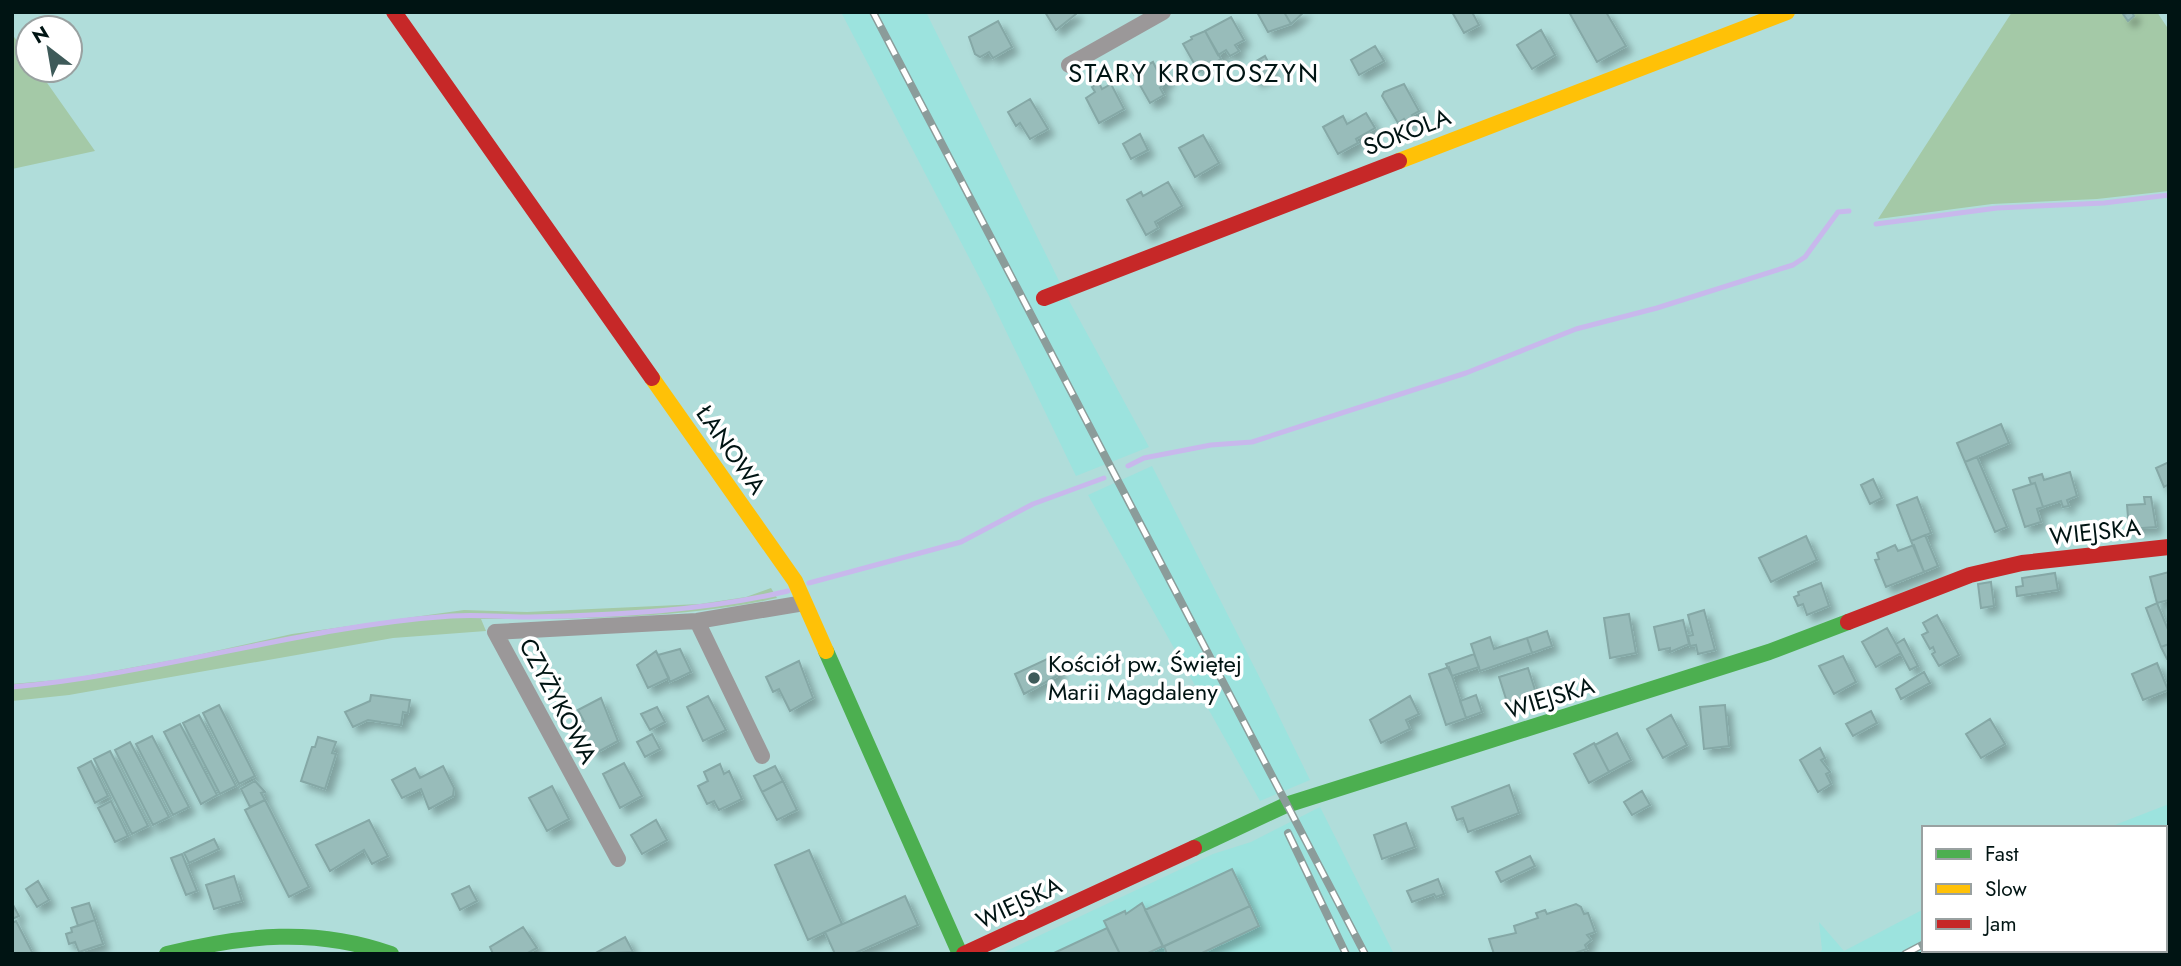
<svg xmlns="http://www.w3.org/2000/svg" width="2181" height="966" font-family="Jost,sans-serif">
<defs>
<filter id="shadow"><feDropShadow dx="6" dy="6" stdDeviation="3.5" flood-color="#0004"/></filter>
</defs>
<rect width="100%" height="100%" fill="#b0ddda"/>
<path fill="#9ce3de" d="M 841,12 L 926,12 L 1067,297 L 1149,447 L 1076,476 L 989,296 Z
M 1152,466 L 1268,694 L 1310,780 L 1260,801 L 1088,495 Z
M 2169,804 L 2169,954 L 1818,954 L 1822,950 L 1819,922 L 1844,951 L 1924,909 L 1924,950 L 2165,950 L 2165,828 L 2107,828 Z
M 1320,807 L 1394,954 L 1000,954 L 1213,854 L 1251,842 Z"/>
<path fill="#a4c9a7" d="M 2012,12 L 2157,12 L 2169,30 L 2169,191 L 2097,199 L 1992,204 L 1878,219 Z
M 12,34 L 28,56 L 28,70 L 38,70 L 95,151 L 12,169 Z
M 771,588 L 777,598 C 682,619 579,619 481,619 L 486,631 L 393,638 L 69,695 L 12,701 L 12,684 L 69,679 L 184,658 L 292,634 L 464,610 L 527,612 L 700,604 L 746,597 Z"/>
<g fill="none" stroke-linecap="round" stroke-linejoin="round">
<path stroke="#c8b8ec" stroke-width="5" d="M 1876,224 L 1997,208 L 2104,203 L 2169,195
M 1128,466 L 1144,458 L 1211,445 L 1252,442 L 1466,373 L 1576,329 L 1657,308 L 1793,265 L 1805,257 L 1838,212 L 1849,211
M 809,583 L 961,542 L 1033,504 L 1104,478
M 12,687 C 160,674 303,626 451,616 C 477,614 504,617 530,617 C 616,615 705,611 788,591"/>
</g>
<path fill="#98bcba" stroke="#85a8a6" stroke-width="2" filter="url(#shadow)" d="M 1045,12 L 1075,12 L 1076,14 L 1056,30 Z
M 1257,12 L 1284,12 L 1291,24 L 1268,32 Z
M 1284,12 L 1304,12 L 1291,24 Z
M 1452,12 L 1472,12 L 1479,25 L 1464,33 Z
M 1569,12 L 1606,12 L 1626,46 L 1597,62 Z
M 2132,12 L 2134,16 L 2128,21 L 2123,14 Z
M 1231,17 L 1244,40 L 1235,45 L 1239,51 L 1230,56 L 1226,50 L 1218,55 L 1205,31 Z
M 998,21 L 1012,47 L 993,58 L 989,52 L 980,57 L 975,54 L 969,37 Z
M 1541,30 L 1555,55 L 1532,69 L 1517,45 Z
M 1205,31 L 1221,59 L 1199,72 L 1183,44 L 1192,39 L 1191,37 Z
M 1375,46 L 1384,61 L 1359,75 L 1351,60 Z
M 1265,56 L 1273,71 L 1256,81 L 1248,66 Z
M 1153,62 L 1157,70 L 1162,67 L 1168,79 L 1160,88 L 1164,95 L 1150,103 L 1133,73 Z
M 1099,83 L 1102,89 L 1111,84 L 1124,109 L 1099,123 L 1086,98 L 1095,92 L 1092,87 Z
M 1404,84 L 1419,111 L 1412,115 L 1415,119 L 1407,124 L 1404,119 L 1398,123 L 1382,96 L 1384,92 Z
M 1030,99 L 1048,129 L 1030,139 L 1020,123 L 1016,126 L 1008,112 Z
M 1366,113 L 1375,128 L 1356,139 L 1358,143 L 1338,154 L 1323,127 L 1343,116 L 1347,124 Z
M 1140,134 L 1148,150 L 1131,159 L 1123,144 Z
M 1203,135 L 1219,163 L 1195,177 L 1179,148 Z
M 1168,182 L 1182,206 L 1155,222 L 1158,228 L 1146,235 L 1127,200 L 1141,192 L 1143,196 Z
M 2001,424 L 2009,443 L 1965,462 L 1957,443 Z
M 1977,457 L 2007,527 L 1995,532 L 1965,462 Z
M 2169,462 L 2169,484 L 2164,487 L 2156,468 Z
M 2070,472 L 2077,496 L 2067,500 L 2069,506 L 2063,507 L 2061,501 L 2043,507 L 2035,483 L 2031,484 L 2029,478 L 2042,474 L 2044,480 Z
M 1873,479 L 1882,498 L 1870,504 L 1861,485 Z
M 2035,483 L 2043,507 L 2037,509 L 2041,522 L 2025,527 L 2013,490 Z
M 1917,497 L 1931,533 L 1911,541 L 1897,505 Z
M 2144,497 L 2151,497 L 2156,527 L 2129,529 L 2127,505 L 2145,504 Z
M 1925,535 L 1938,566 L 1924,572 L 1911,541 Z
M 1806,536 L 1817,560 L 1771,582 L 1759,558 Z
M 1895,545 L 1898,551 L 1914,545 L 1924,572 L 1886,587 L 1875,560 L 1879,559 L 1877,553 Z
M 2169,572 L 2169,600 L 2157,603 L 2150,577 Z
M 2055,573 L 2058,590 L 2017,596 L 2016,587 L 2023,586 L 2022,578 Z
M 1991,582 L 1994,606 L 1981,608 L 1978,584 Z
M 1821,583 L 1829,606 L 1807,615 L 1803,604 L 1798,606 L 1794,597 L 1799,595 L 1798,592 Z
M 2157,603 L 2169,632 L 2169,644 L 2161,647 L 2146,608 Z
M 1704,610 L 1715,650 L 1698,654 L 1696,645 L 1690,646 L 1688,636 L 1693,635 L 1688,615 Z
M 1629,614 L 1636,653 L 1610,658 L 1604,618 Z
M 1937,615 L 1959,655 L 1939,666 L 1932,654 L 1935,652 L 1933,647 L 1930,649 L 1922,635 L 1928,632 L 1923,623 Z
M 1683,620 L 1689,644 L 1670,652 L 1670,648 L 1659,650 L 1654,627 Z
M 1887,628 L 1901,653 L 1876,667 L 1862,642 Z
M 1547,631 L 1552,646 L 1532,653 L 1527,638 Z
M 1490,637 L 1494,649 L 1527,638 L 1532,653 L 1480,671 L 1471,644 Z
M 1904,639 L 1918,666 L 1910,670 L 1896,644 Z
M 2169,644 L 2169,658 L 2167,659 L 2161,647 Z
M 680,649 L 691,672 L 670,682 L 658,655 Z
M 656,651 L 669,678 L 648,688 L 637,665 Z
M 1474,654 L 1479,667 L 1452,676 L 1446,664 Z
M 1843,656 L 1856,682 L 1834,694 L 1819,666 Z
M 1047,659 L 1056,664 L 1059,670 L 1057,676 L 1024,694 L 1015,674 Z
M 799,661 L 813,698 L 790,711 L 779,689 L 773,692 L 766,677 Z
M 2157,663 L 2168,690 L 2143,700 L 2132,674 Z
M 1449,667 L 1466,718 L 1446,725 L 1429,674 Z
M 1528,668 L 1536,693 L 1507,702 L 1499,677 Z
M 1924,672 L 1930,683 L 1901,699 L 1896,689 Z
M 371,695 L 410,700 L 408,713 L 403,712 L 401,725 L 368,720 L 353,727 L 345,712 L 370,701 Z
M 1476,695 L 1482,712 L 1466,718 L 1460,701 Z
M 708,696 L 726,730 L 703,741 L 687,707 Z
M 1410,696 L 1419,714 L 1406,720 L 1410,729 L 1381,743 L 1370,720 Z
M 601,698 L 618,741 L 596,753 L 581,734 L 585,732 L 580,723 L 584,721 L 578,710 Z
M 219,705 L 255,776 L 239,784 L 203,713 Z
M 1725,705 L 1729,746 L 1704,749 L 1700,707 Z
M 657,707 L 665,722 L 650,730 L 641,714 Z
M 1871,711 L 1877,723 L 1853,736 L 1846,724 Z
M 199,715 L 236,786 L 220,794 L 183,723 Z
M 1671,715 L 1687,745 L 1663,758 L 1647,729 Z
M 1990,719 L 2005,744 L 1981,758 L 1966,734 Z
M 180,724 L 217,795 L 201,804 L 164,732 Z
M 1617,733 L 1631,760 L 1609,772 L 1595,745 Z
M 652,734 L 660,749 L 645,757 L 637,742 Z
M 152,736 L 189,807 L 173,815 L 136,744 Z
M 318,737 L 336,742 L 332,753 L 336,754 L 325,789 L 301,781 L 312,747 L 315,747 Z
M 130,742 L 169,817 L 153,825 L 115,750 Z
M 1594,743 L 1609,772 L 1589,783 L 1574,754 Z
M 1820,748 L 1825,758 L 1821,760 L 1830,772 L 1826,774 L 1831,784 L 1818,792 L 1800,760 Z
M 110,751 L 148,826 L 132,834 L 94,759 Z
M 91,761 L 108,796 L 95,803 L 78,768 Z
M 624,763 L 642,796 L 620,808 L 603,774 Z
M 720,764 L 724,774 L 729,771 L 742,799 L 719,810 L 714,801 L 707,804 L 698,786 L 708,781 L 704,772 Z
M 443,766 L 454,788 L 453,796 L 429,809 L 421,789 L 402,798 L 392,780 L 415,768 L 420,778 Z
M 775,766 L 783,781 L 762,792 L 754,776 Z
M 255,781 L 265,792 L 261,793 L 265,800 L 250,807 L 241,789 Z
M 783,781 L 797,810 L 777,820 L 762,792 Z
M 1509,785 L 1519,813 L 1468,832 L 1463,818 L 1457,820 L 1452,807 Z
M 552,786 L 569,819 L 547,831 L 529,798 Z
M 1642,791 L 1650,805 L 1632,815 L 1624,802 Z
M 265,800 L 309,887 L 289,897 L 245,810 Z
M 111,801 L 128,836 L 115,842 L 98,808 Z
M 369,820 L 388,856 L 372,864 L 364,850 L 330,871 L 316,845 Z
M 656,820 L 667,840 L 642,854 L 631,835 Z
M 1406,823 L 1415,847 L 1382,859 L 1374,835 Z
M 214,839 L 219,849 L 189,863 L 184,853 Z
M 809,850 L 842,924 L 808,940 L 775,865 Z
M 182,854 L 197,891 L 186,895 L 171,858 Z
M 1530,856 L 1535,866 L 1501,882 L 1496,872 Z
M 1232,869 L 1250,906 L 1163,947 L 1145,910 Z
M 234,876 L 242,901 L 214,909 L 206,885 Z
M 1438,879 L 1444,894 L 1436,897 L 1434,894 L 1412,902 L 1407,891 Z
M 38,881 L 49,900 L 37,907 L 26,889 Z
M 469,886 L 477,901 L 460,910 L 452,894 Z
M 905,896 L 918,925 L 853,954 L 835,954 L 825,932 Z
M 12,903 L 19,916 L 12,919 Z
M 89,903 L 95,920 L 78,926 L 72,908 Z
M 1142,903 L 1163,946 L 1146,954 L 1120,954 L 1104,921 L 1125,911 L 1126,914 Z
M 1576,904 L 1581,907 L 1584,914 L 1588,913 L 1595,932 L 1587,935 L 1591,940 L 1585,945 L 1587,949 L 1572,954 L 1494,954 L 1489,939 L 1516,933 L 1514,926 L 1538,918 L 1536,913 L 1545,910 L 1547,914 Z
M 1250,906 L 1259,926 L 1200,954 L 1167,954 L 1164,946 Z
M 95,920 L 103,944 L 79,952 L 75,942 L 69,944 L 66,934 L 72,932 L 71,928 Z
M 16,921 L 33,954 L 12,954 L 12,923 Z
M 523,927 L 537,948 L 526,954 L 493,954 L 490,947 Z
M 1107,928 L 1120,954 L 1052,954 Z
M 625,937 L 633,952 L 594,954 Z"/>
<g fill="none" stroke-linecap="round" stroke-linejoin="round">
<path stroke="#9b9899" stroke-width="16" d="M 1069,65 L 1163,12
M 697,621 L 762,756
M 618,859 L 495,632 L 697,621 L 804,603"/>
<path stroke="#4caf50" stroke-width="16" d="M 826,651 L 960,954
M 1194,848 L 1286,805 L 1769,652 L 1848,622
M 167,954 C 244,935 315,927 391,954"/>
<path stroke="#ffc107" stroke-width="16" d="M 1399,161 L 1787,12
M 652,378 L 795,581 L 826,651"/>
<path stroke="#c62828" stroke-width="16" d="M 394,12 L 652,378
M 1044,298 L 1399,161
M 1848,622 L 1970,575 L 2022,563 L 2169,547
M 964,954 L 1194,848"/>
<defs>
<path id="rail" d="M 873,12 L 1365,954
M 1288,833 L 1346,954
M 2165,834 L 2169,833
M 2165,846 L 2169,844
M 2165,878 L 2169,877
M 1905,954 L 1924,944
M 1929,954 L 1935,950
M 2042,954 L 2047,950"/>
</defs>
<use href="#rail" stroke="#8b9c9a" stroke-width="8"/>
<use href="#rail" stroke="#fff" stroke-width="5" stroke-dasharray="16" stroke-linecap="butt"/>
</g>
<circle fill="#3e5a59" stroke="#fff" stroke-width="2.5" cx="1034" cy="678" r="7"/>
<g text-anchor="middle" stroke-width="7" stroke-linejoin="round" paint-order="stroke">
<g font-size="24" fill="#001413" stroke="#fff">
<text transform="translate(1407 132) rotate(-21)" y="8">SOKOLA</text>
<text transform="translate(731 450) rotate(55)" y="8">ŁANOWA</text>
<text transform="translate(2095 532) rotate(-6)" y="8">WIEJSKA</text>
<text transform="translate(1550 698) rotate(-17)" y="8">WIEJSKA</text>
<text transform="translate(558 701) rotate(62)" y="8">CZYŻYKOWA</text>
<text transform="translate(1019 903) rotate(-25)" y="8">WIEJSKA</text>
</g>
<g font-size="24" fill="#001413" stroke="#fff" text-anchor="start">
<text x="1048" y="672">Kościół pw. Świętej<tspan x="1048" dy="28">Marii Magdaleny</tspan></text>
</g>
<g font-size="26" letter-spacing="2" fill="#001413" stroke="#fff">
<text x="1194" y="82">STARY KROTOSZYN</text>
</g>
</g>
<rect width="2181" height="966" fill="none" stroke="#001413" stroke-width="28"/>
<rect x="1922" y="826" width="245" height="126" fill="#ffffff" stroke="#99a1a1" stroke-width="2"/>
<rect x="1936" y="849" width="35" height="10" fill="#4caf50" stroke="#99a1a1" stroke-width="2"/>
<text x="1985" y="861" font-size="21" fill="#001413">Fast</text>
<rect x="1936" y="884" width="35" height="10" fill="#ffc107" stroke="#99a1a1" stroke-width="2"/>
<text x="1985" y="896" font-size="21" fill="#001413">Slow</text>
<rect x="1936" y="919" width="35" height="10" fill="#c62828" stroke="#99a1a1" stroke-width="2"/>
<text x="1985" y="931" font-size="21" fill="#001413">Jam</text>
<g transform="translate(49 49) rotate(329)"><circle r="33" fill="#ffffff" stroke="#99a1a1" stroke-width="2"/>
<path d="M0-5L12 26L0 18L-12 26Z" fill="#3e5a59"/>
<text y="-10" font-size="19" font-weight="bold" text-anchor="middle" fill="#001413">N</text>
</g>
</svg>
